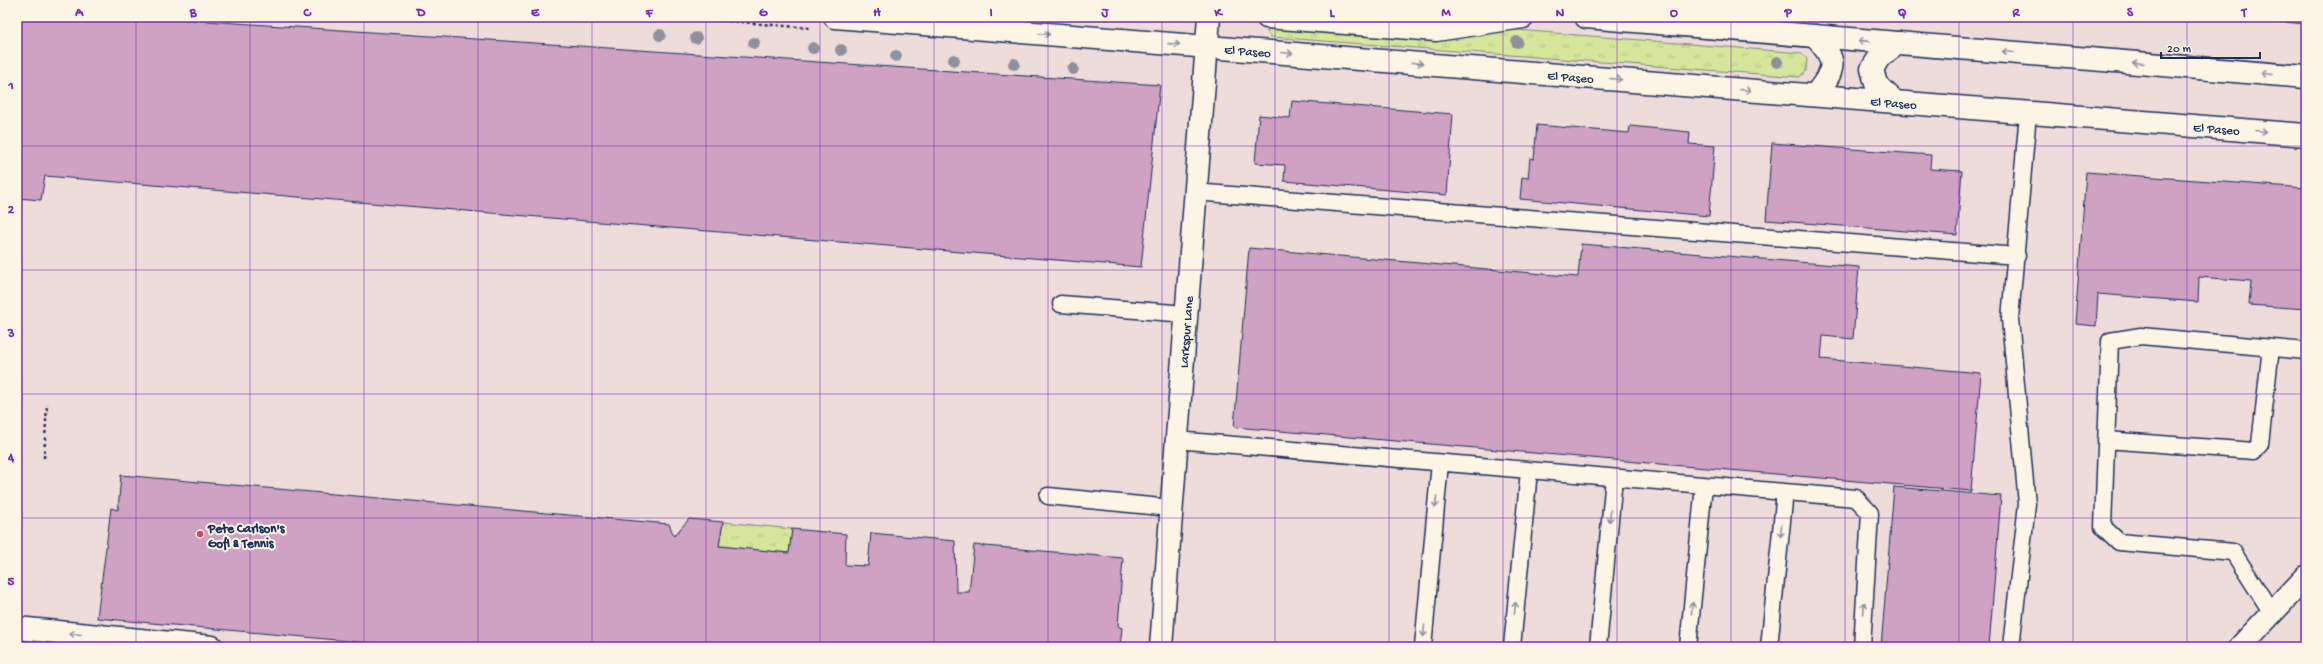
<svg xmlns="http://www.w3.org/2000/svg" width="2323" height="664" font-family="'Gochi Hand',sans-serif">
<defs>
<pattern id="grass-tufts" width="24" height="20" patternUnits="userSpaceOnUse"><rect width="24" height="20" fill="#d6e69a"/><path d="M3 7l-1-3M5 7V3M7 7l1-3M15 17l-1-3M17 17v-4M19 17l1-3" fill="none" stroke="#b7c687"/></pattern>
</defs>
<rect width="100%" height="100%" fill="#eedcdb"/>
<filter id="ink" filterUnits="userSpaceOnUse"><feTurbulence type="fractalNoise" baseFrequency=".025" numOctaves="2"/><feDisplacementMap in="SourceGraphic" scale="8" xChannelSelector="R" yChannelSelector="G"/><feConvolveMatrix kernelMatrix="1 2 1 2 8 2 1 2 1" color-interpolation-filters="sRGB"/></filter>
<g filter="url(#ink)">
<path fill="url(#grass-tufts)" stroke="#788a7c" d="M 1268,27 L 1517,30 L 1801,53 L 1807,59 L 1806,71 L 1799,77 L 1271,37 L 1267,32 Z
M 723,522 L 792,529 L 789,553 L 719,546 Z"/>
<path fill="#cfa1c3" stroke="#1b2f5e" d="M 17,17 L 147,17 L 1160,85 L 1141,267 L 45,176 L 41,200 L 17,198 Z
M 2224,17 L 2306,17 L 2306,24 Z
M 1292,101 L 1453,114 L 1447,195 L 1284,181 L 1285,165 L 1255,163 L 1259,115 L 1290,118 Z
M 1537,125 L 1629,133 L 1630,126 L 1690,132 L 1689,144 L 1715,146 L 1709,216 L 1520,199 L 1522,177 L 1528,178 L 1530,158 L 1534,159 Z
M 1772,143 L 1931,155 L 1930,169 L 1962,171 L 1957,235 L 1766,220 Z
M 2086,172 L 2306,188 L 2306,309 L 2249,305 L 2251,281 L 2199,277 L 2198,302 L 2098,294 L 2096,326 L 2075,324 Z
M 1581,244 L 1859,267 L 1853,339 L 1823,336 L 1821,359 L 1981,373 L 1971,491 L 1234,427 L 1249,248 L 1578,277 Z
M 121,475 L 669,524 L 674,536 L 689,519 L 723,522 L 719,546 L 789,553 L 792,529 L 846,534 L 845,565 L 868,566 L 871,533 L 955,541 L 956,592 L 969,592 L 974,545 L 1123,558 L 1118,626 L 1122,628 L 1120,647 L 413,647 L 97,618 L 111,508 L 118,510 Z
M 1894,487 L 2001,496 L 1989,647 L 1881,647 Z"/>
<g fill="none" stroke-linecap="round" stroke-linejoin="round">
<defs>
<path id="lane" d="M 1194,192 L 2017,256
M 1061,304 L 1186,314
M 1176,440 L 1856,498 L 1870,513 L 1862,647
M 2106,440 L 2254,451 L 2260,444 L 2271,348
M 1048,496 L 1171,508
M 2272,613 L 2233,552 L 2119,542 L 2103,527 L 2110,341 L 2141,336 L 2306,351
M 1423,647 L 1440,463
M 1512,647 L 1529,471
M 1598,647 L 1614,478
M 1688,647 L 1704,485
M 1769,647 L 1785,492
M 2011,647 L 2027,504 L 2010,319 L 2028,113"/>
<g id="street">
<path d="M 17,628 L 212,647"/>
<path id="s1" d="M 1161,647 L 1209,17"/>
</g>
<g id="secondary">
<path id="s2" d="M 835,17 L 2306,135"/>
<path d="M 1267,17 L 1436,30 L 1523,17"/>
<path d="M 1586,17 L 2306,77"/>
<path d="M 1815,95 C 1836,69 1838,61 1815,36"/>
<path d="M 1895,102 L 1876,84 L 1872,69 L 1880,56 L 1899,43"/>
<path d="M 2240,647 L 2306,577"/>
</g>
</defs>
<use href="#lane" stroke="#1b2f5e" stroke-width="19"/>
<use href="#street" stroke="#1b2f5e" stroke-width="25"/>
<use href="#secondary" stroke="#1b2f5e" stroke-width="25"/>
<path stroke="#1b2f5e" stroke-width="2.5" stroke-dasharray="3 3" stroke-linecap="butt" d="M 681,17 L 810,28
M 44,458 L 47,404"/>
<use href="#lane" stroke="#fcf5e5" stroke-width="16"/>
<use href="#street" stroke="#fcf5e5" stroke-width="22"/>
<use href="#secondary" stroke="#fcf5e5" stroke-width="22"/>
</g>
<g fill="#8e919d">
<circle cx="660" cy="35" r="6"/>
<circle cx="696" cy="38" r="6"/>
<circle cx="1517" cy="42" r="6"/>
<circle cx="754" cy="43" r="6"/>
<circle cx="813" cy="48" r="6"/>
<circle cx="841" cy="50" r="6"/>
<circle cx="896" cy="56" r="6"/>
<circle cx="954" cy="60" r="6"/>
<circle cx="1777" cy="62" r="6"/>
<circle cx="1014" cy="64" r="6"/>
<circle cx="1073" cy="69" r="6"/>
</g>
<defs><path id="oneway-shaft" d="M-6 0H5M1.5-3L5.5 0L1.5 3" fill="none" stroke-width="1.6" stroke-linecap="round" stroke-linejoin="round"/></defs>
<g stroke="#8c92a2">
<use href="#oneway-shaft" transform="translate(1044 34) rotate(5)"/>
<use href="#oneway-shaft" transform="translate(1864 41) rotate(-176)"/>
<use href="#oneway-shaft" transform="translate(1174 44) rotate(4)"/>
<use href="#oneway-shaft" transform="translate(2008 52) rotate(-175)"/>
<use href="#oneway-shaft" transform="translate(1287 53) rotate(5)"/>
<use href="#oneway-shaft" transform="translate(1417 63) rotate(5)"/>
<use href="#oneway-shaft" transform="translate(2138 63) rotate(-175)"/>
<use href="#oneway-shaft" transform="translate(2267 74) rotate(-175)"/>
<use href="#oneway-shaft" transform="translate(1616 79) rotate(5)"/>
<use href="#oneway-shaft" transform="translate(1745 90) rotate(5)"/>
<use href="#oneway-shaft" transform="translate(2261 131) rotate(5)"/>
<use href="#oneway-shaft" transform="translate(1436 502) rotate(95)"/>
<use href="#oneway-shaft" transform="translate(1610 516) rotate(95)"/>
<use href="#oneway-shaft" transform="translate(1781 531) rotate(96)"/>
<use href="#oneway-shaft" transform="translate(1515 608) rotate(-84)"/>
<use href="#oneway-shaft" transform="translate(1692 608) rotate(-84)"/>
<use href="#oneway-shaft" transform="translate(1864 608) rotate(-86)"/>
<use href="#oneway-shaft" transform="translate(1424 631) rotate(95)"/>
<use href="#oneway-shaft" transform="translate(75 634) rotate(-175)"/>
</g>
</g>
<path fill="none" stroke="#7b2cbf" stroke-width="1" stroke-opacity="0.55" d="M 136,17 L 136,647M 250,17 L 250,647M 364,17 L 364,647M 478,17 L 478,647M 592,17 L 592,647M 706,17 L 706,647M 820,17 L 820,647M 934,17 L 934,647M 1048,17 L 1048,647M 1162,17 L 1162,647M 1275,17 L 1275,647M 1389,17 L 1389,647M 1503,17 L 1503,647M 1617,17 L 1617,647M 1731,17 L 1731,647M 1845,17 L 1845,647M 1959,17 L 1959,647M 2073,17 L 2073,647M 2187,17 L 2187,647M 17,146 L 2306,146M 17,270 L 2306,270M 17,394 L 2306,394M 17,518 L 2306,518"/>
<circle fill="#d1495b" stroke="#fcf5e5" stroke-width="1.5" cx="200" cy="534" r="4"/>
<g text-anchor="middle" stroke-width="4" stroke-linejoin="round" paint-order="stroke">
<g font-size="13" fill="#1b2f5e" stroke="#fcf5e5">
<text dy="5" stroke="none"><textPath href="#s2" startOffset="414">El Paseo</textPath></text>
<text dy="5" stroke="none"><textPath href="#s2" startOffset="738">El Paseo</textPath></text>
<text dy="5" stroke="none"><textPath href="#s2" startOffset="1062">El Paseo</textPath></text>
<text dy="5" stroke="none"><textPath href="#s2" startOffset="1386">El Paseo</textPath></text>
<text dy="5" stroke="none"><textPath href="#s1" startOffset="316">Larkspur Lane</textPath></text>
</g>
<g font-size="13" font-weight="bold" fill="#1b2f5e" stroke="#fcf5e5" text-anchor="start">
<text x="208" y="532">Pete Carlson's<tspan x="208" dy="15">Gofl &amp; Tennis</tspan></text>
</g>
</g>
<rect width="2323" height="664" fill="none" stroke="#fcf5e5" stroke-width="44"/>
<path d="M2161 52v6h99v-6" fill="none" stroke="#1b2f5e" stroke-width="2"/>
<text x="2167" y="52" font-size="12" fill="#1b2f5e" stroke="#fcf5e5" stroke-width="3" paint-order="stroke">20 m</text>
<rect x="22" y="22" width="2279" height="620" fill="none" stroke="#7b2cbf" stroke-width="1.5"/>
<g font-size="13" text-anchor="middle" font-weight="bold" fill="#7b2cbf">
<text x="79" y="16">A</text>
<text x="193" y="16">B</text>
<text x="307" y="16">C</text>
<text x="421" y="16">D</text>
<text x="535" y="16">E</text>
<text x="649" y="16">F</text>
<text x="763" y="16">G</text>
<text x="877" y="16">H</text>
<text x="991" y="16">I</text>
<text x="1105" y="16">J</text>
<text x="1218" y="16">K</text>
<text x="1332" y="16">L</text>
<text x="1446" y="16">M</text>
<text x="1560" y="16">N</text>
<text x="1674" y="16">O</text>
<text x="1788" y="16">P</text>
<text x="1902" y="16">Q</text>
<text x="2016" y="16">R</text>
<text x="2130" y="16">S</text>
<text x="2244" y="16">T</text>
<text x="11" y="89">1</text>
<text x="11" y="213">2</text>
<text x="11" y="337">3</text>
<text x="11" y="461">4</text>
<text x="11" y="585">5</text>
</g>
</svg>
